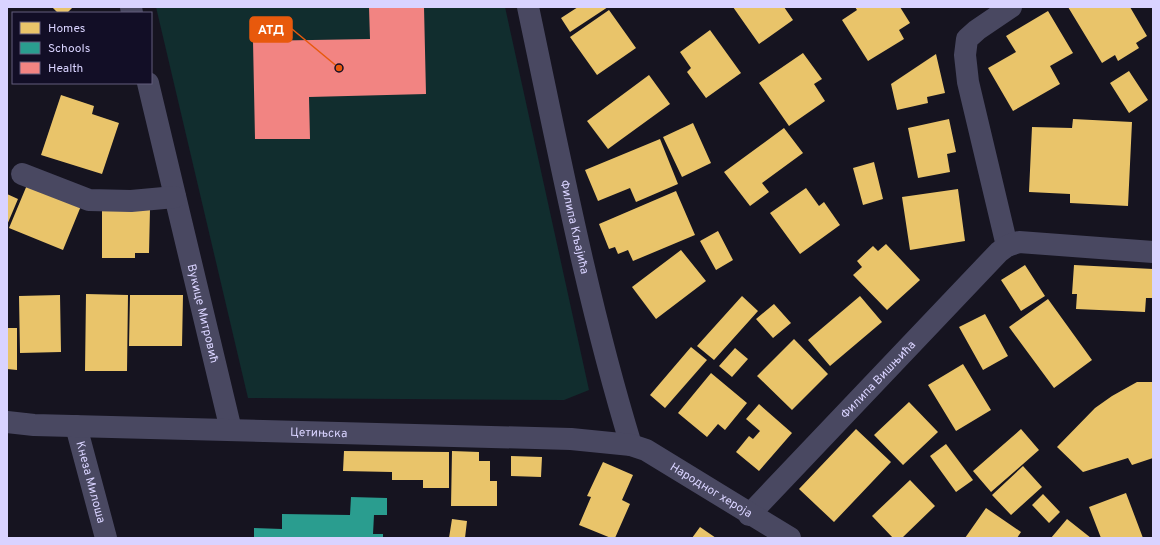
<svg xmlns="http://www.w3.org/2000/svg" width="1160" height="545" font-family="Overpass,sans-serif">
<rect width="100%" height="100%" fill="#161420"/>
<path fill="#112d2e" d="M 156,7 L 505,7 L 589,390 L 564,400 L 248,398 Z"/>
<path fill="#e9c46a" d="M 52,7 L 73,7 L 67,13 L 58,13 Z
M 578,7 L 608,7 L 570,32 L 561,18 Z
M 733,7 L 784,7 L 793,20 L 759,44 Z
M 855,7 L 900,7 L 910,23 L 899,30 L 904,39 L 868,61 L 842,20 L 857,10 Z
M 1068,7 L 1130,7 L 1147,36 L 1136,43 L 1139,48 L 1118,61 L 1115,55 L 1102,63 Z
M 609,10 L 636,48 L 597,75 L 570,37 Z
M 1048,11 L 1073,53 L 1050,66 L 1060,84 L 1013,111 L 988,68 L 1016,52 L 1006,36 Z
M 710,30 L 741,73 L 706,98 L 687,72 L 691,68 L 680,52 Z
M 803,53 L 822,79 L 814,84 L 825,101 L 789,126 L 759,83 Z
M 936,54 L 945,93 L 927,97 L 928,103 L 897,110 L 891,84 Z
M 1129,71 L 1148,100 L 1129,113 L 1110,83 Z
M 649,75 L 670,104 L 608,149 L 587,121 Z
M 61,95 L 94,106 L 92,114 L 119,123 L 102,174 L 41,155 Z
M 949,119 L 956,152 L 947,154 L 950,172 L 918,178 L 908,128 Z
M 1073,119 L 1132,122 L 1128,206 L 1070,203 L 1070,194 L 1029,192 L 1032,127 L 1072,128 Z
M 693,123 L 711,163 L 682,177 L 663,137 Z
M 784,128 L 803,153 L 762,183 L 769,192 L 750,206 L 724,172 Z
M 660,139 L 678,184 L 636,202 L 630,188 L 598,201 L 585,170 Z
M 874,162 L 883,199 L 863,205 L 853,168 Z
M 27,185 L 81,206 L 63,250 L 9,228 Z
M 806,188 L 819,206 L 824,202 L 840,225 L 800,254 L 770,213 Z
M 958,189 L 965,241 L 910,250 L 902,197 Z
M 676,191 L 695,235 L 633,261 L 628,250 L 618,254 L 615,247 L 609,249 L 599,224 Z
M 7,194 L 18,199 L 7,225 Z
M 102,209 L 150,209 L 149,253 L 135,253 L 135,258 L 102,258 Z
M 718,231 L 733,260 L 716,270 L 700,241 Z
M 886,244 L 920,280 L 887,310 L 853,275 L 862,267 L 857,261 L 873,246 L 878,251 Z
M 681,250 L 706,281 L 656,319 L 632,287 Z
M 1025,265 L 1045,296 L 1021,311 L 1001,280 Z
M 1074,265 L 1153,269 L 1153,298 L 1146,298 L 1145,312 L 1076,309 L 1077,294 L 1072,294 Z
M 86,294 L 128,295 L 127,371 L 85,371 Z
M 60,295 L 61,352 L 20,353 L 19,296 Z
M 130,295 L 183,295 L 182,346 L 129,346 Z
M 742,296 L 758,311 L 714,360 L 697,346 Z
M 860,296 L 882,322 L 830,366 L 808,340 Z
M 1048,299 L 1092,360 L 1054,388 L 1009,327 Z
M 774,304 L 791,323 L 773,338 L 756,319 Z
M 985,314 L 1008,356 L 983,370 L 959,327 Z
M 7,328 L 17,328 L 17,370 L 7,369 Z
M 794,339 L 828,374 L 792,410 L 757,376 Z
M 691,347 L 707,360 L 665,408 L 650,395 Z
M 735,348 L 748,359 L 732,377 L 719,366 Z
M 963,364 L 991,410 L 956,431 L 928,385 Z
M 711,373 L 747,403 L 725,430 L 718,424 L 707,437 L 678,413 Z
M 1137,382 L 1153,382 L 1153,458 L 1132,465 L 1128,458 L 1083,472 L 1057,447 L 1095,408 L 1112,396 Z
M 909,402 L 938,432 L 903,465 L 874,435 Z
M 759,404 L 792,433 L 759,471 L 736,452 L 749,436 L 753,439 L 760,431 L 746,419 Z
M 856,429 L 891,462 L 834,522 L 799,489 Z
M 1021,429 L 1039,450 L 991,492 L 973,471 Z
M 946,444 L 973,480 L 956,492 L 930,456 Z
M 344,451 L 449,452 L 449,488 L 423,488 L 423,480 L 392,480 L 392,472 L 343,471 Z
M 452,451 L 479,452 L 479,461 L 490,461 L 490,481 L 497,481 L 497,506 L 451,506 Z
M 511,456 L 542,457 L 541,477 L 511,476 Z
M 603,462 L 633,475 L 622,500 L 630,504 L 615,538 L 611,538 L 579,525 L 591,497 L 587,496 Z
M 1023,466 L 1042,487 L 1011,515 L 992,495 Z
M 910,480 L 935,506 L 902,538 L 893,538 L 872,516 Z
M 1126,493 L 1143,538 L 1101,538 L 1089,507 Z
M 1043,494 L 1060,512 L 1049,523 L 1032,505 Z
M 986,508 L 1021,532 L 1017,538 L 965,538 Z
M 452,519 L 467,521 L 465,538 L 449,538 Z
M 1067,519 L 1091,538 L 1051,538 Z
M 700,527 L 716,538 L 692,538 Z"/>
<path fill="#2a9d8f" d="M 351,497 L 387,498 L 387,515 L 374,515 L 373,534 L 383,534 L 383,538 L 254,538 L 254,528 L 282,529 L 282,514 L 350,515 Z"/>
<path fill="#f28482" d="M 369,7 L 424,7 L 426,94 L 309,97 L 310,139 L 255,139 L 253,41 L 370,39 Z"/>
<g fill="none" stroke-linecap="round" stroke-linejoin="round">
<g stroke="#494861" stroke-width="22">
<path d="M 131,7 L 132,13"/>
<path id="s1" d="M 528,7 C 559,153 587,301 631,445"/>
<path id="s2" d="M 148,83 L 231,430"/>
<path d="M 22,174 L 89,200 L 131,201 L 175,197"/>
<path d="M 1007,246 L 968,82 L 965,55 L 967,39 L 977,30 L 1011,7"/>
<path id="s3" d="M 76,426 L 106,538"/>
<path id="s4" d="M 749,515 L 999,252 L 1007,246 L 1019,242 L 1153,252"/>
</g>
<path stroke="#494861" stroke-width="22" id="s5" d="M 7,422 L 34,425 L 571,439 L 631,445 L 646,450 L 790,538"/>
</g>
<g text-anchor="middle" stroke-width="4" stroke-linejoin="round" paint-order="stroke">
<g font-size="12" fill="#d9d3ff" stroke="#120e26">
<text dy="4" stroke="none"><textPath href="#s1" startOffset="225">Филипа Кљајића</textPath></text>
<text dy="4" stroke="none"><textPath href="#s2" startOffset="237">Вукице Митровић</textPath></text>
<text dy="4" stroke="none"><textPath href="#s4" startOffset="187">Филипа Вишњића</textPath></text>
<text dy="4" stroke="none"><textPath href="#s5" startOffset="312">Цетињска</textPath></text>
<text dy="4" stroke="none"><textPath href="#s3" startOffset="58">Кнеза Милоша</textPath></text>
<text dy="4" stroke="none"><textPath href="#s5" startOffset="717">Народног хероја</textPath></text>
</g>
</g>
<path fill="none" stroke="#e8590c" stroke-width="1.5" d="M339 68L292 29"/>
<circle fill="#e8590c" stroke="#120e26" stroke-width="1.5" cx="339" cy="68" r="4"/>
<rect fill="#e8590c" stroke="#e8590c" stroke-width="1.5" x="250" y="17" width="42" height="25" rx="4"/>
<g font-size="13" text-anchor="middle" font-weight="bold" fill="#fff">
<text x="271" y="34">АТД</text>
</g>
<rect width="1160" height="545" fill="none" stroke="#d9d3ff" stroke-width="16"/>
<rect x="12" y="12" width="140" height="72" fill="#120e26" stroke="#625d7d"/>
<rect x="20" y="22" width="20" height="12" fill="#e9c46a" stroke="#625d7d"/>
<text x="48" y="32" font-size="12" fill="#d9d3ff">Homes</text>
<rect x="20" y="42" width="20" height="12" fill="#2a9d8f" stroke="#625d7d"/>
<text x="48" y="52" font-size="12" fill="#d9d3ff">Schools</text>
<rect x="20" y="62" width="20" height="12" fill="#f28482" stroke="#625d7d"/>
<text x="48" y="72" font-size="12" fill="#d9d3ff">Health</text>
</svg>
